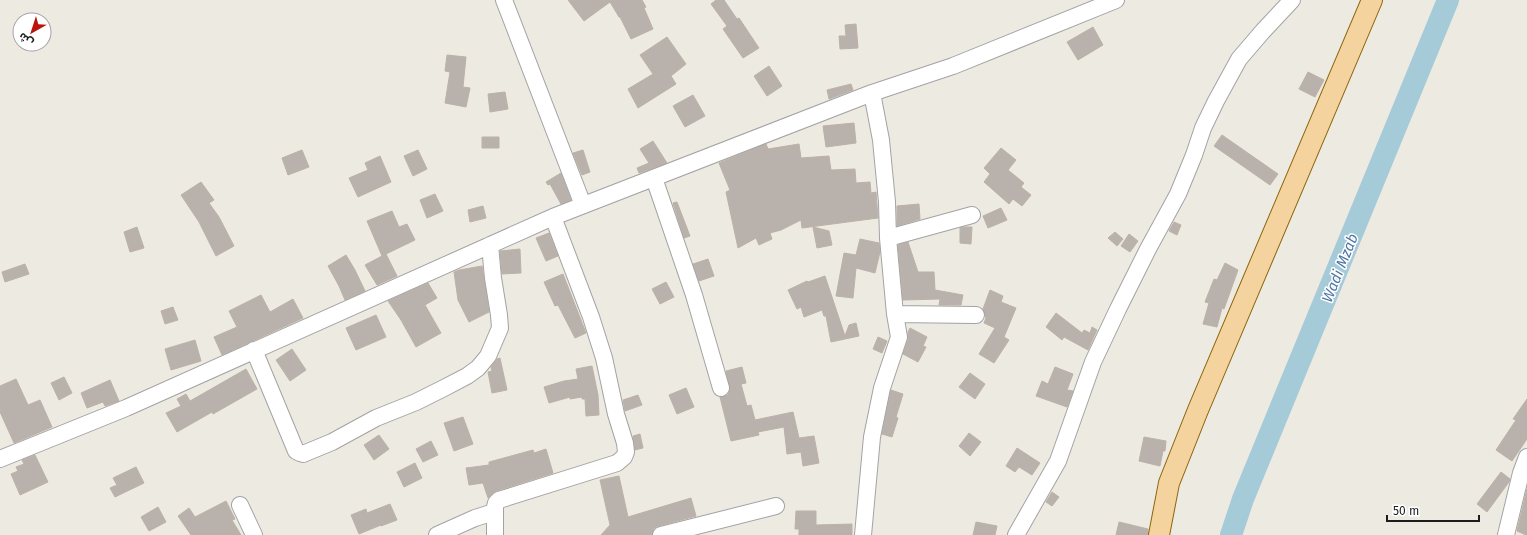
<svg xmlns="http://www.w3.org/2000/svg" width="1527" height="535" font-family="'Fira Sans','Noto Sans Arabic',sans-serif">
<rect width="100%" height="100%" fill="#edeae2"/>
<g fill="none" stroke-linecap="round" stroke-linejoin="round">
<path stroke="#a5cad8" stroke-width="22" d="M 1231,535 L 1243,499 L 1448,0"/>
</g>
<path fill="#b9b2ac" stroke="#bdb1a6" d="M 568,0 L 642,0 L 646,7 L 644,8 L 653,29 L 631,39 L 620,17 L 619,17 L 610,2 L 584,21 Z
M 716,0 L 724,0 L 737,19 L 739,18 L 759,48 L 743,58 L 723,29 L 727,26 L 711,4 Z
M 856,24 L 858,48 L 840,49 L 839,36 L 846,36 L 845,25 Z
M 1093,27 L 1103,45 L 1078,60 L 1067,42 Z
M 667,37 L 686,64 L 671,76 L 676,84 L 638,108 L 628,89 L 653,74 L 640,55 Z
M 447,55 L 466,57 L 463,87 L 470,88 L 466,107 L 445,103 L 450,72 L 445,71 Z
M 769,66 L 782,86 L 767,96 L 754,76 Z
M 1308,72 L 1324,80 L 1315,97 L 1299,89 Z
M 851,84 L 853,90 L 829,99 L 827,90 Z
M 505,92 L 508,109 L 490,112 L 488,94 Z
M 693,95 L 705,116 L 685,127 L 673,106 Z
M 854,123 L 856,143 L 826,147 L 823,126 Z
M 1222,135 L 1278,174 L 1270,185 L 1214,146 Z
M 482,137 L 499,137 L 499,148 L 482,148 Z
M 653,141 L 667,163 L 639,173 L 637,168 L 649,163 L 640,149 Z
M 766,144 L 768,149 L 799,144 L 801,158 L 829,156 L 831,170 L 855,169 L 856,183 L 870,182 L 871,193 L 876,192 L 878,218 L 802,228 L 801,220 L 781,230 L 770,233 L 772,239 L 759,245 L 756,238 L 738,248 L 726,192 L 730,190 L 719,163 Z
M 1001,148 L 1016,160 L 1008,170 L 1024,183 L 1021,187 L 1031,195 L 1022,206 L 1013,199 L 1009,204 L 984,182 L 990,174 L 984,168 Z
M 302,150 L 309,167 L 288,175 L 282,158 Z
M 418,150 L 427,169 L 413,176 L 404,156 Z
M 583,150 L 590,172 L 582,175 L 573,153 Z
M 380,156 L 391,182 L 358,197 L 349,178 L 368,170 L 365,163 Z
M 561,173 L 571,200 L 561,204 L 550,184 L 548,185 L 546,182 Z
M 201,182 L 214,200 L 209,203 L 219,217 L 234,246 L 216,256 L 199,222 L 181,195 Z
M 435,194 L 443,211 L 427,218 L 420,200 Z
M 677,202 L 690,236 L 684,238 L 673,203 Z
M 919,204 L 920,219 L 897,226 L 897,206 Z
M 483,206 L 486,218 L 470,222 L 468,210 Z
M 1001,208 L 1007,220 L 988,228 L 983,216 Z
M 392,211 L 399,227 L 407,224 L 415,240 L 386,254 L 397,276 L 377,285 L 365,265 L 382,256 L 367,221 Z
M 1174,222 L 1181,225 L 1177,235 L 1169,231 Z
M 137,227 L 144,248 L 130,252 L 124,232 Z
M 813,227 L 829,231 L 832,245 L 817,248 Z
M 964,227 L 972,227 L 971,244 L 960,243 L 960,228 Z
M 1115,232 L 1123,239 L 1117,246 L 1108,238 Z
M 549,233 L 558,256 L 546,261 L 536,238 Z
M 1129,234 L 1138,241 L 1130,252 L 1121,246 Z
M 860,239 L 879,243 L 880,252 L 875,273 L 856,268 L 853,298 L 836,296 L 844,253 L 856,255 Z
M 908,242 L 918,272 L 934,272 L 935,290 L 963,295 L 961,305 L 939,305 L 940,299 L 903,300 L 898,245 Z
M 520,249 L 521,273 L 502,274 L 500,251 Z
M 346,255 L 355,270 L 365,291 L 345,300 L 339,286 L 328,266 Z
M 708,259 L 714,276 L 699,281 L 693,264 Z
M 1225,263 L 1238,270 L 1224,309 L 1222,308 L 1217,327 L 1203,324 L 1209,303 L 1205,302 L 1214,279 L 1217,280 Z
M 25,264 L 29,274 L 5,282 L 2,272 Z
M 482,266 L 489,312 L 469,322 L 458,300 L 454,272 L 459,270 Z
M 563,274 L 586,333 L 575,338 L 558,305 L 555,306 L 544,282 Z
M 825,276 L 845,336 L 849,325 L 856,323 L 859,336 L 831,342 L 826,316 L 824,316 L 822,310 L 804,317 L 801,307 L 797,309 L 788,290 L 807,281 L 808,282 Z
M 666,282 L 674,297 L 660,304 L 652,289 Z
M 428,283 L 437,298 L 425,305 L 441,333 L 416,347 L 401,320 L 388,301 Z
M 990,290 L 1003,296 L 1001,302 L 1016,308 L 1004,337 L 1009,340 L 994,363 L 979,354 L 995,328 L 984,323 L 986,318 L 983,309 Z
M 261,295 L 270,312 L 293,299 L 303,318 L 222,355 L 214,337 L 237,327 L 229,311 Z
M 173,307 L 178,320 L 165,324 L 161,311 Z
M 1056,313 L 1082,333 L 1084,330 L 1090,333 L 1092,327 L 1097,330 L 1088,350 L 1064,337 L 1062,340 L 1046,327 Z
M 376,315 L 386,337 L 356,350 L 346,328 Z
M 910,328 L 927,337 L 923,346 L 926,347 L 918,362 L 903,354 L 908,340 L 908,332 Z
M 878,337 L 887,341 L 882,353 L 873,349 Z
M 195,340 L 201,361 L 171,370 L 165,349 Z
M 292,349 L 306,370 L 290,381 L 276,360 Z
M 500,358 L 507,390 L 492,393 L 488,372 L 492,371 L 491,367 L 497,359 Z
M 592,366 L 598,395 L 599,415 L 586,416 L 585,399 L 582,399 L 582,397 L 570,399 L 570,397 L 549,403 L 544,387 L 564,381 L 578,379 L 576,369 Z
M 742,367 L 746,383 L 741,384 L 747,406 L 751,405 L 755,420 L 793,412 L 799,438 L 814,436 L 819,463 L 803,466 L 801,452 L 787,454 L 784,427 L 758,432 L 759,435 L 731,441 L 720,397 L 728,395 L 730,390 L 726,371 Z
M 1055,367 L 1073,374 L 1067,390 L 1073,391 L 1067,407 L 1036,396 L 1042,381 L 1048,384 Z
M 246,369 L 257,389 L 213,414 L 212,412 L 177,432 L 166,413 L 181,406 L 177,399 L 186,394 L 190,401 Z
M 970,373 L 985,384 L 975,399 L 959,387 Z
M 64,377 L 72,393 L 59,400 L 51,383 Z
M 16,379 L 28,405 L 40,400 L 52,427 L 14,443 L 0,412 L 0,386 Z
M 110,380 L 119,401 L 105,406 L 103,402 L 87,408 L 81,393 Z
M 686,388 L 694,407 L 677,414 L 669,395 Z
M 891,390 L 903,394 L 896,417 L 898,418 L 892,437 L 882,434 Z
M 638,395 L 642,405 L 625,411 L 623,400 Z
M 1527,399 L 1527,439 L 1512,461 L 1496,450 L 1516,420 L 1513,419 Z
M 463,417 L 473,444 L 454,451 L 444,423 Z
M 969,433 L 981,442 L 970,456 L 959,446 Z
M 640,434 L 643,448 L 635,450 L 633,436 Z
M 379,435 L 389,449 L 374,460 L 364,445 Z
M 1144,437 L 1166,441 L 1165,451 L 1163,451 L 1160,466 L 1139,461 Z
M 431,441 L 438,455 L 423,462 L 416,449 Z
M 1017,448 L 1040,463 L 1032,475 L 1019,467 L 1015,472 L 1006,466 Z
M 546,449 L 553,473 L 496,491 L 488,498 L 483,483 L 469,485 L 466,468 L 489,465 L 489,462 L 533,450 L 534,453 Z
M 35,455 L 48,482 L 20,495 L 11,474 L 18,471 L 16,467 L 24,464 L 22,460 Z
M 415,463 L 422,478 L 404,487 L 397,472 Z
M 136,467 L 144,483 L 115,497 L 110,488 L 117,485 L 113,478 Z
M 1501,472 L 1510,479 L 1509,482 L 1487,512 L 1477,504 Z
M 619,476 L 628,517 L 691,498 L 696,516 L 658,526 L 654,528 L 652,535 L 601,535 L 610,525 L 600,480 Z
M 1527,489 L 1527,535 L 1526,535 L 1517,531 Z
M 1052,492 L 1059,497 L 1052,506 L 1046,502 Z
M 226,501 L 235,519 L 232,520 L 241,535 L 191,535 L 178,516 L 189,508 L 195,517 Z
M 390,504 L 397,520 L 381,526 L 381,525 L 359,534 L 351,515 L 366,509 L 367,513 Z
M 158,507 L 166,522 L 149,531 L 141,517 Z
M 796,511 L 816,511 L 816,525 L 852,524 L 852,535 L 799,535 L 799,529 L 795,529 Z
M 976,522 L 997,526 L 995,535 L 973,535 Z
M 1119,522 L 1148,529 L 1148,535 L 1116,535 Z"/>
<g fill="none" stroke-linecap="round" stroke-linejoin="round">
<defs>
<path id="minor" d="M 504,0 L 583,205
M 654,178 L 694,295 L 721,388
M 888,238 L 972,215
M 895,314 L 976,315
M 254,350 L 296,451 L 300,453 L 303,454 L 332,442 L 376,418 L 416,402 L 444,388 L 467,376 L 478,368 L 488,356 L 500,328 L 499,315 L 493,278 L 490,245
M 0,459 L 126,408 L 553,217 L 872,93 L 953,66 L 1116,0
M 240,505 L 254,535
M 437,535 L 475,518 L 494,512
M 495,535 L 495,507 L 496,503 L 499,500 L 617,463 L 624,457 L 626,452 L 625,443 L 616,414 L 604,358 L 591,317 L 553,217
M 661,535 L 776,506
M 863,535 L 872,437 L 882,388 L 899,337 L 895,314 L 888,238 L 887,202 L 881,140 L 872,93
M 1016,535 L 1058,461 L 1093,362 L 1118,309 L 1148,249 L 1178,194 L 1194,155 L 1203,128 L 1216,101 L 1239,59 L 1263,31 L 1292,0
M 1506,535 L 1521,473 L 1527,457"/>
<path id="major" d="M 1159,535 L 1169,483 L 1198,410 L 1372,0"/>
</defs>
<use href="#minor" stroke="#a3a3a3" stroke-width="18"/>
<use href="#major" stroke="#8a650a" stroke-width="22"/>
<use href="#minor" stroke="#fff" stroke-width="16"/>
<use href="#major" stroke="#f5d39f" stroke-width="20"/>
</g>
<g text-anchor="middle" stroke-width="3" stroke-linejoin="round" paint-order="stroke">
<g font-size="15" font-style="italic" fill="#5076a4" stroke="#fff">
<text transform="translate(1340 268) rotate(-68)" y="5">Wadi Mzab</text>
</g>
</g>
<g transform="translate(32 32) rotate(219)"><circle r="19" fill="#ffffff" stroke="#a4a4a4"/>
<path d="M0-3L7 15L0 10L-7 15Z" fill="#ba150d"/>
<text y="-6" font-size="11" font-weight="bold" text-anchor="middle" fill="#1c1c1c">ش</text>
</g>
<path d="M1387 515v6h92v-6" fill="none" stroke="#1c1c1c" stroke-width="2"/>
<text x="1393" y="515" font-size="12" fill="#1c1c1c" stroke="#ffffff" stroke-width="3" paint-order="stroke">50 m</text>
</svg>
